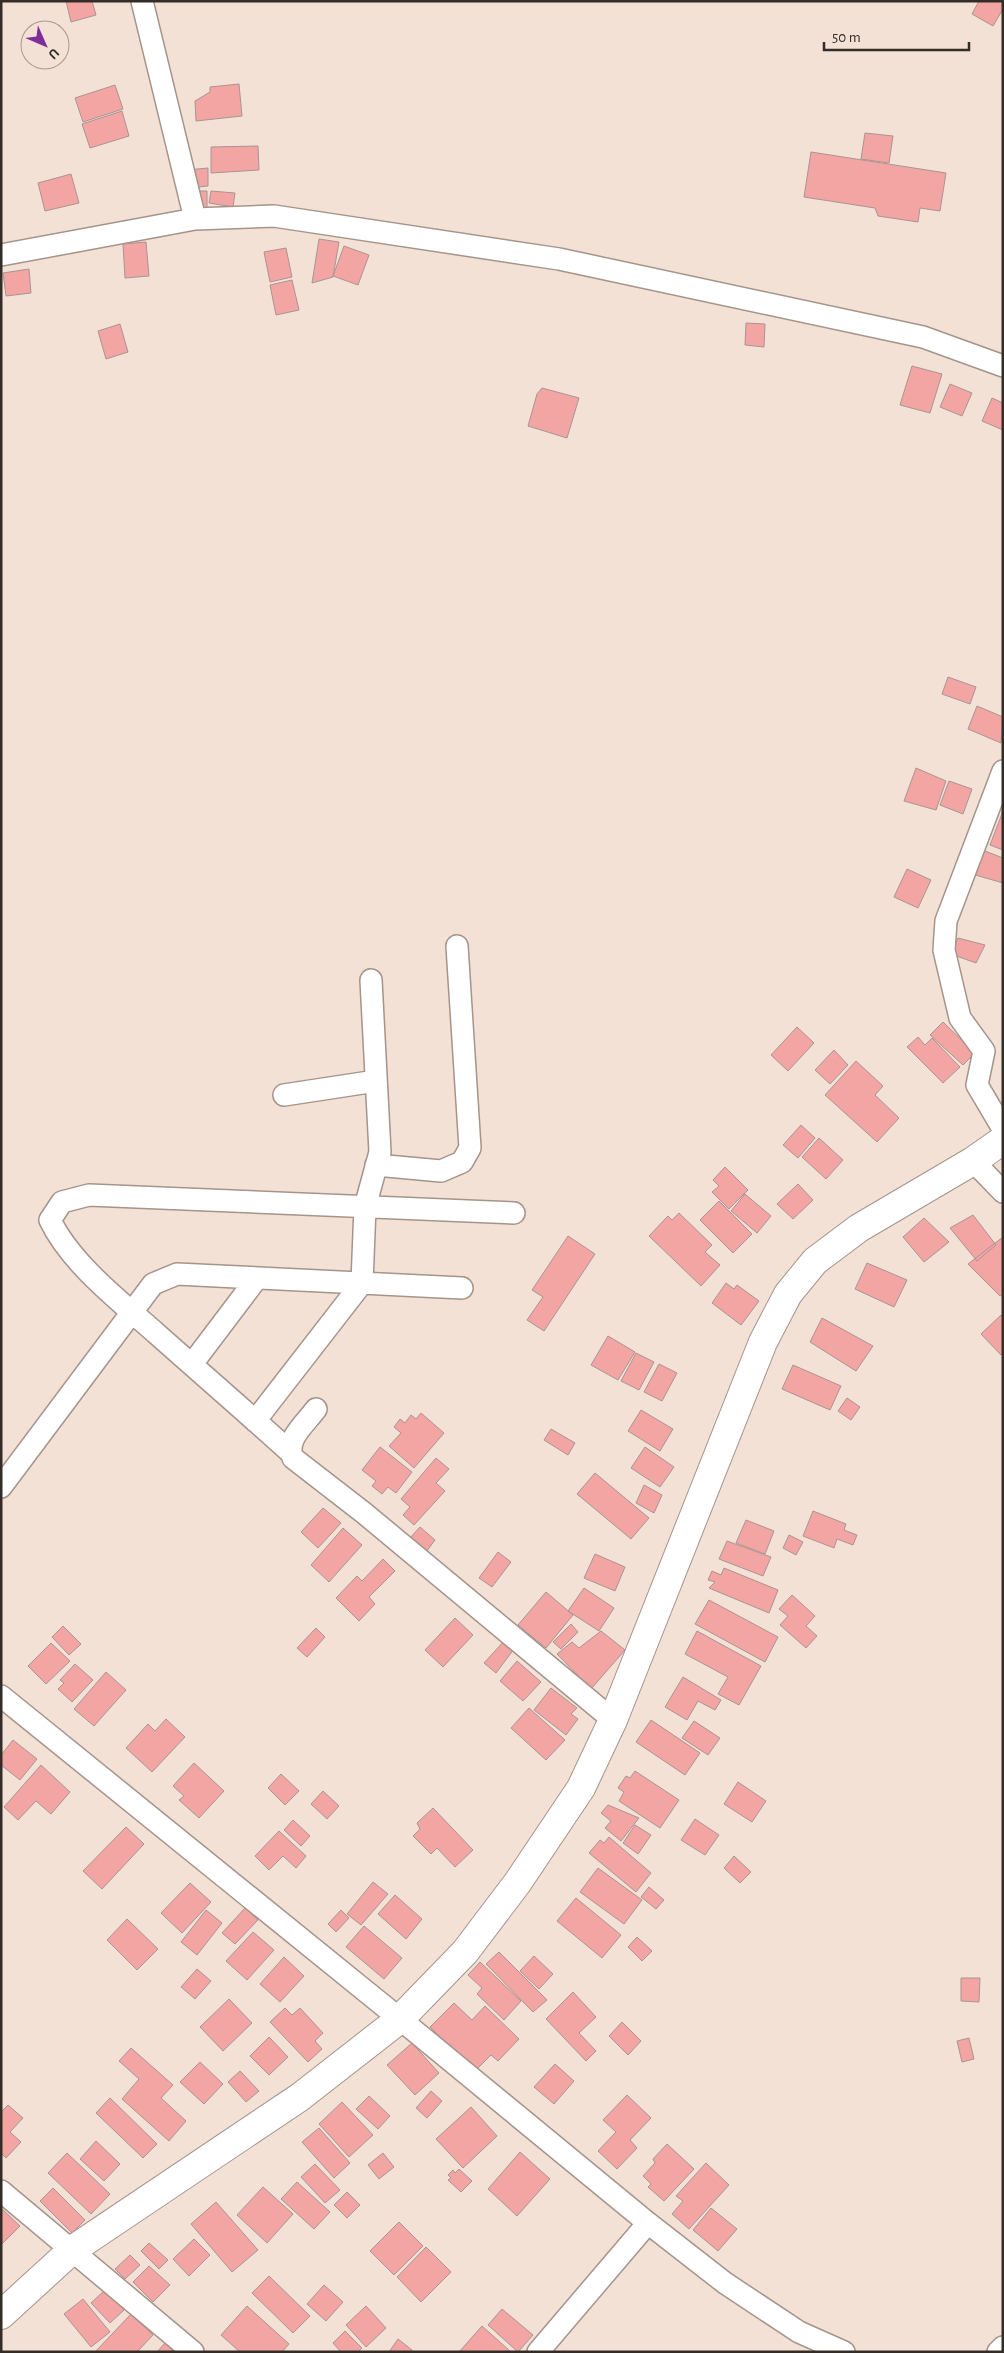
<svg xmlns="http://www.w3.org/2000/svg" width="1004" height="2353" font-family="'Alegreya Sans',sans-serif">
<rect width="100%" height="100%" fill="#f3e1d6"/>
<path fill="#f2a5a3" stroke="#a99493" d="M 66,1 L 92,1 L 96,15 L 71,22 Z
M 979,1 L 1003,1 L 1003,9 L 993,26 L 972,14 Z
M 239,84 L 242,116 L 196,121 L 195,101 L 210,92 L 210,87 Z
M 115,85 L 123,109 L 83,122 L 75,98 Z
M 122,111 L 129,136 L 90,148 L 82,124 Z
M 865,133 L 893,136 L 889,163 L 861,159 Z
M 258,146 L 259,170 L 211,173 L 211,147 Z
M 811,152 L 946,173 L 940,211 L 920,208 L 918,222 L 878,216 L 875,208 L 804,197 Z
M 208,168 L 208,186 L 189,188 L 187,170 Z
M 71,174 L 79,203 L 45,211 L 38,183 Z
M 194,191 L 207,191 L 207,208 L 194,207 Z
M 211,191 L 235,193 L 233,207 L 209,203 Z
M 319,239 L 339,242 L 333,277 L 312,283 Z
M 146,242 L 149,276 L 125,278 L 123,244 Z
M 344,246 L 369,255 L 358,285 L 333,276 Z
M 286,248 L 292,277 L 270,282 L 264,252 Z
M 29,269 L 31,293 L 6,296 L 3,273 Z
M 292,280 L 299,310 L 276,315 L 270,285 Z
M 746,323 L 765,324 L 764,347 L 745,345 Z
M 120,324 L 128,352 L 106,359 L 98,331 Z
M 912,366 L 942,374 L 930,413 L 900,405 Z
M 950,384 L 972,393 L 962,416 L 940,407 Z
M 542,388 L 579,398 L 567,438 L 528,426 L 537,394 Z
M 992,398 L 1003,403 L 1003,430 L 982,421 Z
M 948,677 L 976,687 L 970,704 L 942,694 Z
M 977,706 L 1003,717 L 1001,743 L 968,729 Z
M 916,768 L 946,781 L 936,810 L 904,801 Z
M 949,781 L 972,789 L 963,814 L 940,805 Z
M 1003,811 L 1003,850 L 990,845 Z
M 985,851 L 1003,858 L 1003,883 L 972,874 Z
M 907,869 L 931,880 L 918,908 L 894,897 Z
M 958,938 L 985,945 L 976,963 L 951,954 Z
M 943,1022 L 975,1053 L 963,1065 L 930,1035 Z
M 797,1027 L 814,1043 L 788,1071 L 771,1055 Z
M 918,1037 L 925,1045 L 932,1038 L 960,1067 L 943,1083 L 907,1047 Z
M 834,1050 L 848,1065 L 830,1084 L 815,1070 Z
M 856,1061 L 883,1086 L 875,1095 L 899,1118 L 877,1142 L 825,1095 Z
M 801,1125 L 815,1138 L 798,1158 L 783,1145 Z
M 819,1138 L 843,1160 L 826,1179 L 802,1157 Z
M 725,1167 L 748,1190 L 729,1209 L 712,1192 L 719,1186 L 713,1180 Z
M 798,1184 L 813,1200 L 793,1219 L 777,1204 Z
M 745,1194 L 771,1216 L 757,1233 L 731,1211 Z
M 719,1201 L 752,1234 L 733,1253 L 700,1220 Z
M 679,1213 L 712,1245 L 705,1252 L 720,1265 L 701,1286 L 649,1236 L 668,1216 L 672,1220 Z
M 973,1215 L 996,1245 L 977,1261 L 950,1228 Z
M 924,1218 L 949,1242 L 924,1262 L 903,1237 Z
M 568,1236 L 595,1254 L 544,1331 L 527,1320 L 543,1297 L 532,1290 Z
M 1003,1237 L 1003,1294 L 1000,1296 L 968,1264 Z
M 867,1263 L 907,1280 L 894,1307 L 855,1289 Z
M 726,1283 L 734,1289 L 737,1285 L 759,1301 L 741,1325 L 712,1303 Z
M 1001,1315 L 1003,1317 L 1003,1353 L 1001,1355 L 981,1334 Z
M 822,1318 L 873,1346 L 856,1371 L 810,1342 Z
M 608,1336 L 635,1352 L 618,1380 L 591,1365 Z
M 636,1353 L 654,1362 L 639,1390 L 621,1381 Z
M 659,1364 L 677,1373 L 662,1401 L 644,1392 Z
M 793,1365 L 841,1386 L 830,1410 L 782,1389 Z
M 847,1398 L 860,1407 L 851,1420 L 838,1411 Z
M 641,1410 L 673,1429 L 660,1451 L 628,1431 Z
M 421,1413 L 444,1433 L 414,1468 L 389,1446 L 401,1433 L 394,1427 L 400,1419 L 405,1423 L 411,1415 L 416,1419 Z
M 551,1429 L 575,1443 L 568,1455 L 544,1440 Z
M 380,1447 L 412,1472 L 396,1493 L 388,1487 L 382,1494 L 372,1486 L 376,1481 L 362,1470 Z
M 645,1447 L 674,1467 L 660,1487 L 631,1468 Z
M 436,1458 L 449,1469 L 436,1483 L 445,1491 L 414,1525 L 403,1515 L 410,1507 L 401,1499 Z
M 595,1473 L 649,1518 L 631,1539 L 577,1494 Z
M 644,1485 L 662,1495 L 654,1513 L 636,1503 Z
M 323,1508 L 341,1523 L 318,1548 L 301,1532 Z
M 813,1511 L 846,1524 L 844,1530 L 857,1535 L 853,1545 L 837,1539 L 834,1548 L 803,1536 Z
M 746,1520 L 774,1531 L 765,1554 L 736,1543 Z
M 420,1527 L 435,1540 L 426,1552 L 410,1538 Z
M 343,1528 L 362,1545 L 329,1582 L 311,1565 Z
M 789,1535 L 803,1542 L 796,1555 L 783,1548 Z
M 727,1541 L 771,1557 L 763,1576 L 719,1559 Z
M 498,1552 L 511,1562 L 492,1587 L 479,1578 Z
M 595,1554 L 625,1567 L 615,1591 L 584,1578 Z
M 383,1559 L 395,1571 L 369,1597 L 375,1604 L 359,1621 L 336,1598 L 357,1576 L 362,1581 Z
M 724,1568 L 778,1590 L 769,1613 L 709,1588 L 715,1582 L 708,1580 L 712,1571 L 721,1575 Z
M 584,1588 L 614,1608 L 599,1631 L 568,1611 Z
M 546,1592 L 573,1615 L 546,1648 L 518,1625 Z
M 792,1595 L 815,1616 L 806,1626 L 817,1636 L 806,1648 L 780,1625 L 788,1616 L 779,1609 Z
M 709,1600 L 778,1637 L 765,1662 L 695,1624 Z
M 455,1618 L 473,1635 L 443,1667 L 425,1650 Z
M 571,1624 L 578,1632 L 561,1649 L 553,1642 Z
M 63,1626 L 81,1644 L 69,1655 L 52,1637 Z
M 316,1628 L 325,1637 L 307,1657 L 297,1648 Z
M 601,1631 L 625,1650 L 591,1689 L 557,1654 L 572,1642 L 579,1648 Z
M 697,1631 L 761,1666 L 739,1705 L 718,1694 L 728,1677 L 685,1654 Z
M 505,1640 L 514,1649 L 496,1673 L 484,1663 Z
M 51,1643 L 70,1661 L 46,1684 L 28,1666 Z
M 517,1661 L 541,1682 L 523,1701 L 500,1681 Z
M 75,1664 L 93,1680 L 72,1702 L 58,1689 L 64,1683 L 60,1680 Z
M 106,1672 L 126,1690 L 94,1726 L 74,1709 Z
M 683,1677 L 721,1700 L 715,1710 L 698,1701 L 687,1720 L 665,1707 Z
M 551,1688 L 577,1708 L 571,1714 L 578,1719 L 566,1735 L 534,1710 Z
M 529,1708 L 565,1740 L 546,1760 L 511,1728 Z
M 166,1719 L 185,1737 L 152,1772 L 126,1748 L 148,1724 L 155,1731 Z
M 651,1720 L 700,1753 L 685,1775 L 636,1742 Z
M 694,1721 L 720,1738 L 708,1755 L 682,1738 Z
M 13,1740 L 37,1759 L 20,1780 L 1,1765 L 1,1755 Z
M 194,1763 L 224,1791 L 199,1818 L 179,1800 L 184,1796 L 173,1786 Z
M 41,1765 L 70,1792 L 51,1814 L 36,1801 L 18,1820 L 4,1807 Z
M 635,1771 L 679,1800 L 660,1828 L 619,1801 L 624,1792 L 618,1788 L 626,1776 L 630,1778 Z
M 281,1774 L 299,1791 L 285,1805 L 268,1788 Z
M 738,1782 L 766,1801 L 752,1822 L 724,1804 Z
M 323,1791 L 339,1806 L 327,1819 L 311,1804 Z
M 608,1805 L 639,1818 L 621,1841 L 605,1828 L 611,1821 L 601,1813 Z
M 433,1808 L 473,1850 L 455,1867 L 437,1848 L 431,1854 L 413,1836 L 420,1829 L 417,1823 Z
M 695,1819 L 719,1835 L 705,1855 L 681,1840 Z
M 293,1820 L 310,1836 L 301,1846 L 284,1830 Z
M 635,1825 L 651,1835 L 638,1854 L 623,1843 Z
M 126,1827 L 144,1844 L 102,1889 L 83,1871 Z
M 279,1831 L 306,1856 L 296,1868 L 283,1856 L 269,1870 L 255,1856 Z
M 609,1837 L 651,1873 L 636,1892 L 589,1853 L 600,1840 L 604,1843 Z
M 734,1856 L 751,1872 L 740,1883 L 724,1868 Z
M 598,1868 L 642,1900 L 624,1924 L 580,1892 Z
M 373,1882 L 388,1894 L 361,1925 L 347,1914 Z
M 190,1883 L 211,1902 L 182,1933 L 161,1913 Z
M 649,1887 L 664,1900 L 656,1909 L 641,1897 Z
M 395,1895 L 422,1919 L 406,1939 L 378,1914 Z
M 576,1898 L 621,1935 L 602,1958 L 557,1921 Z
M 245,1908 L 258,1920 L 235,1944 L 222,1933 Z
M 206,1910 L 222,1923 L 197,1955 L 181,1942 Z
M 341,1910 L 349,1918 L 336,1932 L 328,1924 Z
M 127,1919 L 158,1949 L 137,1970 L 107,1940 Z
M 364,1926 L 402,1958 L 384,1979 L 346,1947 Z
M 253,1932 L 274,1950 L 247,1980 L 226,1961 Z
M 637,1937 L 652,1951 L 642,1961 L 628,1947 Z
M 499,1952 L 547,2000 L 533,2012 L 486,1964 Z
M 534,1956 L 553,1974 L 539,1989 L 520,1971 Z
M 284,1957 L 304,1976 L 280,2002 L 260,1984 Z
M 480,1962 L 521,2001 L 504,2020 L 477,1994 L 482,1988 L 468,1975 Z
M 197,1969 L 211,1981 L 195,1999 L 181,1987 Z
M 961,1978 L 980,1978 L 979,2002 L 961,2001 Z
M 573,1992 L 596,2017 L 579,2033 L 596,2051 L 586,2061 L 546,2019 Z
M 229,1999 L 252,2023 L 223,2051 L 200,2027 Z
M 454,2003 L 472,2020 L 485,2006 L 519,2039 L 498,2061 L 491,2055 L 475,2071 L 430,2027 Z
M 285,2008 L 292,2015 L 300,2008 L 323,2033 L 315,2041 L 322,2049 L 308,2062 L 270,2022 Z
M 622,2022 L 641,2041 L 628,2055 L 609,2036 Z
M 269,2037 L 288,2057 L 269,2075 L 250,2056 Z
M 969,2038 L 974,2059 L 962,2062 L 957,2041 Z
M 412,2043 L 439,2073 L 415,2095 L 387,2065 Z
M 131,2048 L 173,2085 L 161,2098 L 186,2121 L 169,2141 L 122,2099 L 139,2079 L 119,2061 Z
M 200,2062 L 223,2084 L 204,2104 L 180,2082 Z
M 555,2064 L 574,2081 L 554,2104 L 534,2087 Z
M 240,2071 L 259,2091 L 246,2102 L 228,2082 Z
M 431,2091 L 442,2101 L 427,2118 L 416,2108 Z
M 627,2095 L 651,2118 L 630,2140 L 637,2148 L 617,2169 L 598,2151 L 616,2132 L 603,2120 Z
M 369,2096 L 390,2116 L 378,2129 L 356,2109 Z
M 110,2098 L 157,2144 L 143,2158 L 96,2113 Z
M 342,2102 L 373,2135 L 349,2157 L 319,2124 Z
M 8,2105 L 23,2118 L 10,2132 L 21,2142 L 6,2158 L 1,2153 L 1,2112 Z
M 471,2107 L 497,2136 L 463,2168 L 436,2139 Z
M 319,2128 L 350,2163 L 334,2178 L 302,2142 Z
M 96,2141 L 120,2164 L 104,2181 L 80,2159 Z
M 667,2144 L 694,2169 L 664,2201 L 648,2187 L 651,2184 L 643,2176 L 655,2163 L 653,2159 Z
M 520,2152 L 550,2179 L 517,2216 L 488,2189 Z
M 67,2153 L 110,2194 L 91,2214 L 48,2173 Z
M 383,2153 L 394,2167 L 379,2179 L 368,2165 Z
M 706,2163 L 729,2185 L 689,2229 L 672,2214 L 683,2201 L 676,2196 Z
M 315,2164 L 340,2190 L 325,2203 L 301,2177 Z
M 459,2169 L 472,2181 L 461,2192 L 448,2180 L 451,2178 L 448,2175 L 453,2170 L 455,2173 Z
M 297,2182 L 330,2212 L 314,2229 L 281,2199 Z
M 263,2187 L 293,2214 L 267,2243 L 237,2215 Z
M 53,2188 L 85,2220 L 72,2233 L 40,2201 Z
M 347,2192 L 360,2205 L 347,2218 L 334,2205 Z
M 216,2202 L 258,2250 L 232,2272 L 191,2224 Z
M 1,2208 L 20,2226 L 1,2245 Z
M 711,2208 L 737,2229 L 718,2251 L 693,2230 Z
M 399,2222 L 423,2246 L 394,2275 L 370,2251 Z
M 194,2239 L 210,2255 L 189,2276 L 173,2259 Z
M 149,2243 L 168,2260 L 159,2269 L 141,2251 Z
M 426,2247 L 451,2272 L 421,2302 L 397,2277 Z
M 130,2255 L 140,2265 L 125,2279 L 115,2269 Z
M 149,2266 L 170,2285 L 153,2302 L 133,2282 Z
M 269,2276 L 310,2316 L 293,2333 L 252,2293 Z
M 324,2285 L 343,2302 L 326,2321 L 307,2304 Z
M 105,2290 L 124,2310 L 110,2323 L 91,2303 Z
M 83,2299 L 110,2332 L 91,2347 L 64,2314 Z
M 247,2306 L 289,2344 L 282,2352 L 240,2352 L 221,2335 Z
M 366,2306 L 386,2328 L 366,2347 L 346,2325 Z
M 502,2309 L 533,2335 L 518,2352 L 488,2325 Z
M 131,2314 L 153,2335 L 137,2352 L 95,2352 Z
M 482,2326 L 511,2352 L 459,2352 Z
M 345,2331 L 362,2348 L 358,2352 L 341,2352 L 333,2343 Z
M 398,2339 L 412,2350 L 411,2352 L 389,2352 Z
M 165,2343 L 174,2352 L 157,2352 Z"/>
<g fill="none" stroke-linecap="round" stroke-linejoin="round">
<defs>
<path id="street" d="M 142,1 L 195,219
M 1,255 L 195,219 L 274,216 L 559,259 L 923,337 L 1003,366
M 1003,771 L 946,921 L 944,950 L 960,1018 L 984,1051 L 977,1085 L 1003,1129
M 284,1095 L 376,1081
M 973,1161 L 1003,1192
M 376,1165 L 441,1171 L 462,1162 L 470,1148 L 457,946
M 192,1364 L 257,1278
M 316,1409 C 306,1423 284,1440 293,1458 L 364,1513 L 613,1720
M 255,1421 L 362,1283 L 365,1207 L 380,1152 L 371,980
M 289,1451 C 246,1412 202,1374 158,1335 C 121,1302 71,1264 50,1220 L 62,1202 L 89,1195 L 514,1213
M 1,1487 L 153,1284 L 177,1274 L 462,1288
M 1,1696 L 400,2019 L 648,2223 L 725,2283 L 799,2332 L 844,2352
M 1,2191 L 193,2352
M 538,2352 L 648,2223
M 998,2352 L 1003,2347"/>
<path id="secondary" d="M 1,2315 L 72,2250 L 300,2097 L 400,2019 L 465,1952 L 518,1882 L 581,1788 L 613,1720 L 763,1342 L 788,1294 L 815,1261 L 859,1228 L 973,1161 L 1003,1140"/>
</defs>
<use href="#street" stroke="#a5948a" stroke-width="24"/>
<use href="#secondary" stroke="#a5948a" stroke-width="30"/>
<use href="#street" stroke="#fff" stroke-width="21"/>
<use href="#secondary" stroke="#fff" stroke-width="28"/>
</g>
<rect width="1004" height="2353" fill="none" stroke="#332c27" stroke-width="5"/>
<g transform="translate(45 45) rotate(135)"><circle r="24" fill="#f3e1d6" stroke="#a69990"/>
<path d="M0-4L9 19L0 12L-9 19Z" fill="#7f2c9c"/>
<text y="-8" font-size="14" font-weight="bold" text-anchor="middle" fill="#332c27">U</text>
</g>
<path d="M824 42v8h145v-8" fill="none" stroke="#332c27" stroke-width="2.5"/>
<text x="832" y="42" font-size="15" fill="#332c27" stroke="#f3e1d6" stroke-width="4" paint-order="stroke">50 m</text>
</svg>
